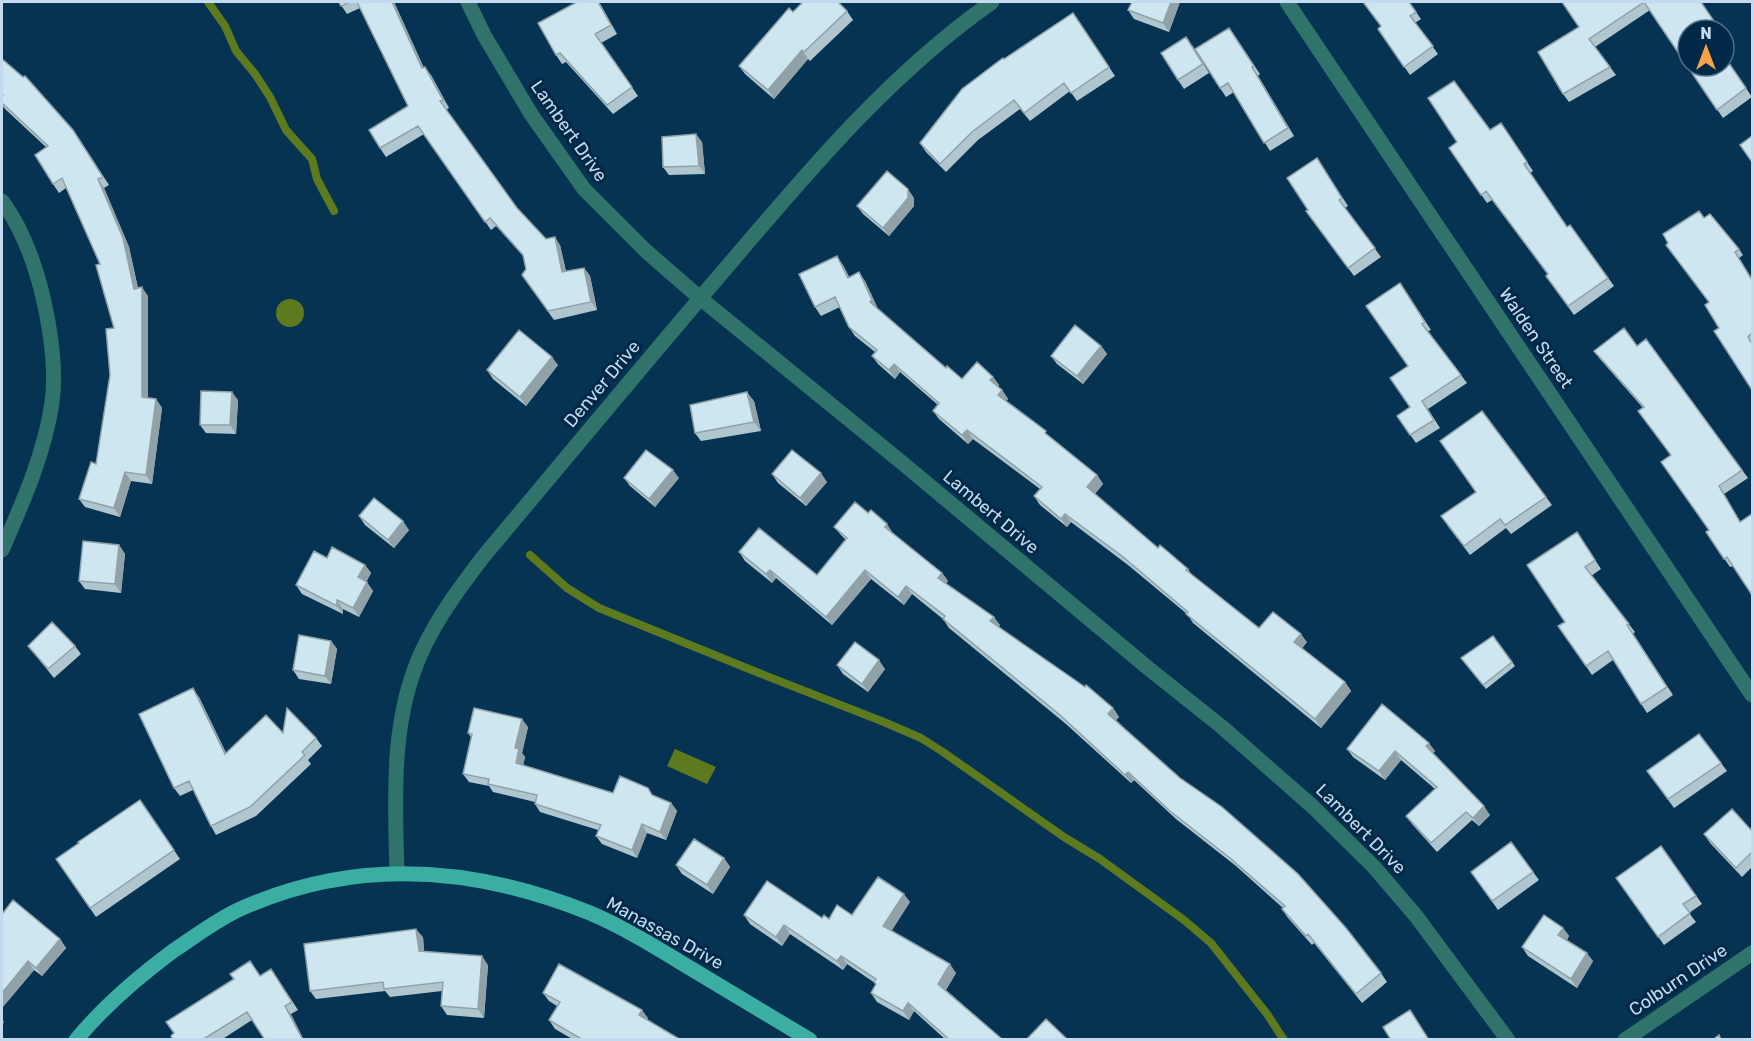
<svg xmlns="http://www.w3.org/2000/svg" width="1754" height="1041" font-family="Rubik,sans-serif">
<rect width="100%" height="100%" fill="#073353"/>
<path fill="#5d7a1e" d="M276 313a14 14 0 1 1 28 0a14 14 0 1 1-28 0Z
M 675,749 L 716,767 L 707,784 L 667,766 Z"/>
<g fill="none" stroke-linecap="round" stroke-linejoin="round">
<path stroke="#5d7a1e" stroke-width="8" d="M 208,2 L 225,26 L 236,51 L 255,74 L 270,97 L 286,130 L 312,159 L 317,179 L 334,211
M 530,555 L 567,588 L 599,608 L 759,673 L 884,722 L 921,738 L 943,752 L 1064,837 L 1100,859 L 1184,920 L 1211,943 L 1267,1014 L 1284,1040"/>
<path stroke="#30736b" stroke-width="15" d="M 468,2 L 484,35 L 531,114 L 584,189 L 646,251 L 700,298 L 900,461 L 1148,668 L 1222,727 L 1312,806 L 1374,867 L 1416,916 L 1508,1040
M 1287,2 L 1752,695
M 2,201 C 22,228 34,261 42,293 C 50,327 57,367 52,403 C 44,455 23,502 2,550
M 397,873 C 395,798 390,718 423,649 C 439,615 461,586 483,557 C 566,458 648,359 732,261 C 812,167 891,73 992,2
M 1625,1040 L 1752,953"/>
<path stroke="#3baea3" stroke-width="15" d="M 76,1040 C 104,1006 138,977 173,951 C 194,937 215,921 238,910 C 354,857 474,866 590,913 C 623,927 654,946 685,965 C 727,990 768,1015 810,1040"/>
</g>
<path fill="#b0c6ce" d="M 339,2 L 394,2 L 424,68 L 431,75 L 449,108 L 446,110 L 517,208 L 546,239 L 560,245 L 566,271 L 584,268 L 590,276 L 597,310 L 554,320 L 522,275 L 526,269 L 524,257 L 496,226 L 491,230 L 424,134 L 386,157 L 380,148 L 408,106 L 360,8 L 347,14 Z
M 577,2 L 599,2 L 617,34 L 601,43 L 638,96 L 613,114 L 566,62 L 562,64 L 556,55 Z
M 1132,2 L 1180,2 L 1169,32 L 1134,19 L 1128,10 Z
M 1409,2 L 1421,19 L 1415,23 L 1438,54 L 1410,75 L 1378,29 Z
M 1562,2 L 1701,2 L 1688,30 L 1724,55 L 1752,97 L 1723,118 L 1650,10 L 1595,47 L 1616,75 L 1569,102 L 1563,94 L 1579,27 Z
M 847,11 L 853,20 L 810,61 L 808,59 L 774,99 L 745,74 L 739,66 L 793,12 Z
M 1073,13 L 1115,76 L 1077,101 L 1070,91 L 1030,121 L 1020,109 L 978,140 L 946,172 L 926,152 L 920,143 L 1004,59 Z
M 1229,28 L 1260,74 L 1258,76 L 1294,136 L 1270,151 L 1234,92 L 1226,97 L 1220,88 Z
M 1724,36 L 1728,41 L 1724,44 Z
M 1192,45 L 1209,73 L 1184,89 L 1178,80 Z
M 2,59 L 73,130 L 109,185 L 104,188 L 129,247 L 138,288 L 148,296 L 148,398 L 156,399 L 162,408 L 152,484 L 131,481 L 120,517 L 85,507 L 79,499 L 96,464 L 110,375 L 114,328 L 100,264 L 66,188 L 59,193 L 53,184 L 47,148 L 4,108 L 2,104 Z
M 1501,123 L 1533,171 L 1530,173 L 1567,227 L 1570,225 L 1614,286 L 1574,315 L 1546,276 L 1548,275 L 1492,200 L 1487,203 L 1449,148 L 1490,130 Z
M 702,142 L 705,174 L 669,175 L 663,167 Z
M 1317,158 L 1348,206 L 1345,208 L 1381,257 L 1354,276 L 1306,211 L 1308,210 Z
M 914,198 L 914,206 L 889,236 L 863,214 L 857,206 Z
M 1704,218 L 1739,249 L 1743,255 L 1739,258 L 1752,279 L 1752,341 L 1751,342 L 1719,328 L 1709,302 Z
M 843,265 L 849,277 L 865,281 L 878,309 L 946,368 L 962,379 L 993,377 L 999,385 L 998,387 L 1002,390 L 1008,399 L 1006,401 L 1097,475 L 1103,484 L 1095,494 L 1158,548 L 1188,569 L 1192,575 L 1259,628 L 1307,642 L 1302,648 L 1345,682 L 1351,691 L 1321,728 L 1193,623 L 1187,614 L 1128,565 L 1071,522 L 1067,527 L 1040,505 L 1034,496 L 1040,489 L 973,439 L 968,444 L 939,419 L 933,411 L 938,405 L 900,372 L 895,379 L 878,364 L 872,356 L 875,352 L 855,336 L 849,327 L 840,307 L 821,316 L 815,307 Z
M 1400,283 L 1431,330 L 1428,331 L 1467,383 L 1428,409 L 1440,428 L 1416,443 L 1397,416 L 1410,407 L 1408,366 Z
M 1646,339 L 1748,478 L 1724,494 L 1733,566 L 1730,567 L 1706,532 L 1709,530 L 1671,455 L 1643,408 L 1600,359 L 1594,351 L 1637,346 Z
M 1101,346 L 1107,354 L 1083,384 L 1057,364 L 1051,356 Z
M 558,365 L 526,406 L 493,379 L 487,370 Z
M 238,400 L 236,434 L 206,433 L 200,425 Z
M 754,401 L 761,431 L 701,441 L 695,433 Z
M 772,474 L 827,482 L 806,506 L 778,483 Z
M 624,478 L 679,478 L 655,507 L 630,486 Z
M 1546,497 L 1552,505 L 1511,534 L 1506,528 L 1470,555 L 1447,525 Z
M 868,513 L 942,573 L 948,581 L 946,583 L 1000,625 L 999,627 L 1113,708 L 1119,717 L 1116,720 L 1381,973 L 1387,982 L 1362,1003 L 1314,943 L 1312,945 L 1288,918 L 1282,909 L 1283,908 L 1236,866 L 1176,819 L 1134,780 L 1131,783 L 1066,724 L 949,628 L 943,619 L 912,594 L 904,605 L 871,579 L 832,625 L 776,578 L 772,583 L 745,561 L 739,552 L 817,575 L 846,540 L 841,535 L 834,527 Z
M 359,516 L 409,530 L 394,548 L 365,525 Z
M 1577,532 L 1601,569 L 1591,576 L 1635,632 L 1633,634 L 1673,695 L 1647,713 L 1613,660 L 1592,675 L 1558,626 L 1565,622 Z
M 119,545 L 125,554 L 121,593 L 85,589 L 79,581 Z
M 327,558 L 365,565 L 371,573 L 366,582 L 373,591 L 359,617 L 343,609 L 343,614 L 302,594 L 296,585 Z
M 1493,636 L 1515,666 L 1486,689 L 1461,658 Z
M 331,641 L 337,649 L 331,684 L 299,679 L 293,670 Z
M 28,646 L 75,646 L 81,654 L 54,678 Z
M 837,665 L 885,669 L 868,692 L 843,674 Z
M 199,697 L 226,753 L 283,733 L 316,738 L 322,746 L 308,760 L 311,764 L 256,816 L 216,835 L 211,826 L 193,790 L 180,796 L 174,788 Z
M 528,727 L 522,753 L 525,757 L 523,765 L 613,793 L 654,796 L 671,803 L 677,811 L 666,840 L 647,833 L 637,858 L 602,844 L 596,836 L 598,830 L 540,812 L 535,804 L 535,802 L 493,792 L 489,786 L 469,782 L 463,774 L 471,737 L 468,733 Z
M 1347,749 L 1435,751 L 1433,753 L 1490,815 L 1479,826 L 1472,820 L 1437,852 L 1412,824 L 1406,816 L 1435,789 L 1401,760 L 1385,780 L 1353,757 Z
M 1721,763 L 1727,771 L 1674,808 L 1647,771 Z
M 140,800 L 180,859 L 96,917 L 56,859 Z
M 1752,831 L 1752,867 L 1742,877 L 1710,843 L 1704,834 Z
M 1511,842 L 1539,880 L 1498,910 L 1471,872 Z
M 1661,846 L 1702,904 L 1689,913 L 1696,922 L 1664,945 L 1616,878 Z
M 724,858 L 730,867 L 713,894 L 682,874 L 676,865 Z
M 910,902 L 891,931 L 956,973 L 946,990 L 1003,1040 L 946,1040 L 914,1011 L 909,1020 L 877,1002 L 871,993 L 876,984 L 875,983 L 847,964 L 843,970 L 790,934 L 782,946 L 750,924 L 744,915 L 829,919 L 852,915 Z
M 2,913 L 60,939 L 66,948 L 42,976 L 34,970 L 2,1008 Z
M 1563,928 L 1569,936 L 1567,940 L 1593,961 L 1577,988 L 1528,956 L 1522,947 Z
M 423,937 L 424,952 L 488,965 L 484,1018 L 447,1015 L 441,1006 L 442,991 L 390,997 L 385,991 L 316,999 L 310,991 Z
M 271,969 L 298,1010 L 291,1014 L 252,1020 L 221,1040 L 173,1040 L 260,976 Z
M 543,993 L 648,1018 L 647,1020 L 681,1040 L 574,1040 L 555,1029 L 549,1020 L 557,1006 L 549,1001 Z"/>
<path fill="#90a1a8" d="M 392,2 L 394,2 L 428,77 L 422,68 Z
M 598,2 L 599,2 L 617,34 L 611,25 Z
M 1171,2 L 1180,2 L 1169,32 L 1163,23 Z
M 802,50 L 808,59 L 774,99 L 768,90 Z
M 425,67 L 431,75 L 449,108 L 443,100 Z
M 1252,67 L 1258,76 L 1294,136 L 1288,128 Z
M 696,134 L 702,142 L 705,174 L 699,166 Z
M 98,179 L 104,188 L 129,247 L 140,298 L 134,289 Z
M 908,189 L 914,198 L 914,206 L 889,236 L 883,228 Z
M 555,237 L 560,245 L 568,281 L 562,272 Z
M 837,256 L 843,265 L 854,286 L 848,278 Z
M 584,268 L 590,276 L 597,310 L 591,302 Z
M 859,272 L 865,281 L 878,309 L 876,311 L 870,302 Z
M 142,287 L 148,296 L 148,406 L 142,397 Z
M 1101,346 L 1107,354 L 1083,384 L 1077,376 Z
M 552,357 L 558,365 L 526,406 L 520,397 Z
M 894,364 L 900,372 L 895,379 L 889,370 Z
M 993,377 L 999,385 L 996,389 L 990,380 Z
M 1002,390 L 1008,399 L 1004,403 L 998,395 Z
M 232,392 L 238,400 L 236,434 L 230,425 Z
M 747,392 L 754,401 L 761,431 L 754,422 Z
M 156,399 L 162,408 L 152,484 L 146,475 Z
M 967,430 L 973,439 L 968,444 L 962,435 Z
M 673,470 L 679,478 L 655,507 L 649,499 Z
M 125,472 L 131,481 L 120,517 L 114,508 Z
M 821,473 L 827,482 L 806,506 L 800,498 Z
M 1097,475 L 1103,484 L 1093,496 L 1087,487 Z
M 1065,514 L 1071,522 L 1067,527 L 1061,519 Z
M 403,521 L 409,530 L 394,548 L 388,540 Z
M 887,524 L 893,533 L 891,535 L 885,527 Z
M 119,545 L 125,554 L 121,593 L 115,584 Z
M 365,565 L 371,573 L 364,586 L 358,577 Z
M 770,570 L 776,578 L 772,583 L 766,574 Z
M 865,570 L 871,579 L 832,625 L 826,617 Z
M 942,573 L 948,581 L 944,586 L 938,578 Z
M 367,582 L 373,591 L 359,617 L 353,608 Z
M 906,586 L 912,594 L 904,605 L 898,597 Z
M 337,600 L 343,609 L 343,614 L 337,606 Z
M 994,617 L 1000,625 L 996,630 L 990,621 Z
M 1301,634 L 1307,642 L 1300,651 L 1294,642 Z
M 331,641 L 337,649 L 331,684 L 325,676 Z
M 879,660 L 885,669 L 868,692 L 862,684 Z
M 1345,682 L 1351,691 L 1321,728 L 1315,719 Z
M 193,688 L 199,697 L 231,763 L 225,754 Z
M 1113,708 L 1119,717 L 1114,722 L 1108,714 Z
M 522,719 L 528,727 L 522,753 L 525,757 L 522,771 L 516,763 L 515,748 Z
M 1429,743 L 1435,751 L 1432,755 L 1426,746 Z
M 1395,751 L 1401,760 L 1385,780 L 1379,771 Z
M 1128,772 L 1134,780 L 1131,783 L 1125,775 Z
M 671,803 L 677,811 L 666,840 L 660,832 Z
M 1484,806 L 1490,815 L 1479,826 L 1473,818 Z
M 642,824 L 647,833 L 637,858 L 632,850 Z
M 724,858 L 730,867 L 713,894 L 707,885 Z
M 904,894 L 910,902 L 889,935 L 883,926 Z
M 784,925 L 790,934 L 782,946 L 776,937 Z
M 1563,928 L 1569,936 L 1564,944 L 1558,935 Z
M 416,929 L 423,937 L 425,960 L 419,951 Z
M 60,939 L 66,948 L 42,976 L 36,968 Z
M 1587,953 L 1593,961 L 1577,988 L 1571,979 Z
M 482,956 L 488,965 L 484,1018 L 478,1009 Z
M 841,956 L 847,964 L 843,970 L 837,961 Z
M 28,961 L 34,970 L 2,1008 L 2,993 Z
M 950,964 L 956,973 L 944,993 L 938,984 Z
M 908,1003 L 914,1011 L 909,1020 L 903,1011 Z
M 285,1006 L 291,1014 L 304,1040 L 303,1040 Z
M 642,1010 L 648,1018 L 645,1024 L 639,1015 Z
M 2,1018 L 4,1022 L 2,1026 Z"/>
<path fill="#cde6f0" stroke="#90a1a8" stroke-width="1.5" d="M 339,2 L 350,2 L 341,6 Z
M 357,2 L 392,2 L 422,68 L 425,67 L 443,100 L 440,101 L 517,208 L 546,239 L 555,237 L 562,272 L 584,268 L 591,302 L 548,311 L 522,275 L 526,269 L 523,255 L 490,218 L 485,222 L 418,126 L 380,148 L 369,130 L 408,106 Z
M 577,2 L 598,2 L 611,25 L 595,34 L 632,87 L 607,105 L 560,53 L 556,55 L 538,23 Z
M 803,2 L 838,2 L 847,11 L 804,52 L 802,50 L 768,90 L 739,66 L 789,8 L 793,12 Z
M 1132,2 L 1171,2 L 1163,23 L 1128,10 Z
M 1363,2 L 1409,2 L 1416,12 L 1410,16 L 1433,46 L 1404,67 L 1378,29 L 1381,26 Z
M 1562,2 L 1644,2 L 1589,39 L 1610,67 L 1563,94 L 1538,52 L 1579,27 Z
M 1644,2 L 1701,2 L 1720,30 L 1688,30 L 1688,66 L 1724,66 L 1724,56 L 1746,88 L 1717,110 Z
M 1073,13 L 1109,67 L 1071,93 L 1064,83 L 1024,113 L 1014,100 L 972,132 L 940,164 L 920,143 L 962,89 L 1003,58 L 1004,59 Z
M 1229,28 L 1254,66 L 1252,67 L 1288,128 L 1264,143 L 1228,83 L 1220,88 L 1195,49 Z
M 1186,37 L 1203,64 L 1178,80 L 1161,53 Z
M 2,59 L 23,77 L 25,76 L 73,130 L 103,177 L 98,179 L 123,238 L 134,289 L 142,287 L 142,397 L 156,399 L 146,475 L 125,472 L 114,508 L 79,499 L 91,462 L 96,464 L 110,375 L 106,329 L 114,328 L 96,265 L 100,264 L 62,178 L 53,184 L 35,155 L 48,146 L 2,103 L 2,97 L 3,95 L 2,94 Z
M 1454,81 L 1490,130 L 1501,123 L 1527,162 L 1524,164 L 1567,227 L 1570,225 L 1608,278 L 1568,306 L 1546,276 L 1548,274 L 1486,191 L 1481,195 L 1449,148 L 1457,142 L 1428,98 Z
M 696,134 L 699,166 L 663,167 L 662,137 Z
M 1752,136 L 1752,162 L 1740,145 Z
M 1317,158 L 1342,198 L 1339,200 L 1375,248 L 1348,268 L 1306,211 L 1308,210 L 1287,178 Z
M 887,171 L 908,189 L 908,198 L 883,228 L 857,206 Z
M 1699,211 L 1704,218 L 1710,214 L 1739,249 L 1735,252 L 1752,280 L 1752,333 L 1748,337 L 1752,344 L 1752,390 L 1714,331 L 1719,328 L 1705,305 L 1709,302 L 1666,245 L 1668,243 L 1663,234 Z
M 837,256 L 848,278 L 859,272 L 872,300 L 870,302 L 946,368 L 947,366 L 962,379 L 977,362 L 993,377 L 990,380 L 1002,390 L 998,395 L 1046,431 L 1045,433 L 1097,475 L 1087,487 L 1158,548 L 1160,545 L 1188,569 L 1186,570 L 1259,628 L 1273,612 L 1301,634 L 1294,642 L 1345,682 L 1315,719 L 1186,614 L 1188,612 L 1122,556 L 1065,514 L 1061,519 L 1034,496 L 1042,487 L 967,430 L 962,435 L 933,411 L 939,403 L 894,364 L 889,370 L 872,356 L 877,350 L 849,327 L 835,297 L 815,307 L 799,274 Z
M 1400,283 L 1425,322 L 1422,324 L 1461,375 L 1422,401 L 1434,420 L 1410,435 L 1397,416 L 1410,407 L 1390,378 L 1408,366 L 1366,306 Z
M 1075,325 L 1101,346 L 1077,376 L 1051,356 Z
M 1624,328 L 1637,346 L 1646,339 L 1742,470 L 1719,486 L 1740,522 L 1752,514 L 1752,595 L 1727,557 L 1724,559 L 1706,532 L 1709,530 L 1661,462 L 1671,455 L 1638,411 L 1644,407 L 1594,351 Z
M 519,330 L 552,357 L 520,397 L 487,370 Z
M 201,391 L 232,392 L 230,425 L 200,425 Z
M 747,392 L 754,422 L 695,433 L 690,405 Z
M 1482,411 L 1546,497 L 1505,525 L 1500,519 L 1464,546 L 1441,516 L 1476,492 L 1440,441 Z
M 646,450 L 673,470 L 649,499 L 624,478 Z
M 792,450 L 821,473 L 800,498 L 772,474 Z
M 374,498 L 403,521 L 388,540 L 359,516 Z
M 855,502 L 868,513 L 871,510 L 887,524 L 885,527 L 942,573 L 938,578 L 994,617 L 990,621 L 1085,687 L 1086,685 L 1113,708 L 1108,714 L 1180,778 L 1222,807 L 1298,874 L 1346,928 L 1381,973 L 1356,994 L 1308,934 L 1306,936 L 1282,909 L 1285,906 L 1230,858 L 1170,811 L 1128,772 L 1125,775 L 1060,715 L 943,619 L 945,616 L 906,586 L 898,597 L 865,570 L 826,617 L 770,570 L 766,574 L 739,552 L 759,528 L 817,575 L 847,538 L 834,527 Z
M 1577,532 L 1595,560 L 1585,567 L 1629,624 L 1627,625 L 1667,687 L 1641,704 L 1608,651 L 1586,666 L 1558,626 L 1565,622 L 1527,565 Z
M 83,541 L 119,545 L 115,584 L 79,581 Z
M 332,547 L 365,565 L 358,577 L 367,582 L 353,608 L 337,600 L 337,606 L 296,585 L 314,551 L 327,558 Z
M 52,622 L 75,646 L 48,669 L 28,646 Z
M 299,635 L 331,641 L 325,676 L 293,670 Z
M 1493,636 L 1512,662 L 1483,685 L 1461,658 Z
M 855,642 L 879,660 L 862,684 L 837,665 Z
M 193,688 L 225,754 L 266,715 L 283,733 L 287,708 L 316,738 L 302,752 L 305,755 L 250,807 L 211,826 L 189,781 L 174,788 L 139,714 Z
M 1382,704 L 1429,743 L 1426,746 L 1484,806 L 1473,818 L 1466,812 L 1431,843 L 1406,816 L 1437,787 L 1395,751 L 1379,771 L 1347,749 Z
M 474,708 L 522,719 L 515,748 L 519,749 L 516,763 L 613,793 L 620,776 L 648,788 L 652,795 L 671,803 L 660,832 L 642,824 L 632,850 L 596,836 L 601,825 L 535,804 L 537,795 L 488,784 L 489,779 L 463,774 L 472,734 L 468,733 Z
M 1699,734 L 1721,763 L 1668,799 L 1647,771 Z
M 140,800 L 174,850 L 90,908 L 56,859 L 79,843 L 78,842 Z
M 1732,809 L 1752,831 L 1752,852 L 1736,868 L 1704,834 Z
M 694,839 L 724,858 L 707,885 L 676,865 Z
M 1511,842 L 1533,872 L 1492,901 L 1471,872 Z
M 1661,846 L 1696,896 L 1683,904 L 1690,913 L 1658,937 L 1616,878 Z
M 878,877 L 904,894 L 883,926 L 950,964 L 938,984 L 1003,1040 L 950,1040 L 908,1003 L 903,1011 L 871,993 L 876,984 L 874,982 L 876,979 L 841,956 L 837,961 L 784,925 L 776,937 L 744,915 L 767,881 L 822,918 L 824,915 L 829,919 L 837,905 L 852,915 Z
M 13,900 L 60,939 L 36,968 L 28,961 L 2,993 L 2,913 L 3,913 Z
M 1544,915 L 1563,928 L 1558,935 L 1587,953 L 1571,979 L 1522,947 Z
M 416,929 L 419,951 L 482,956 L 478,1009 L 441,1006 L 443,982 L 384,989 L 383,982 L 310,991 L 304,944 Z
M 250,961 L 260,976 L 271,969 L 292,1002 L 285,1006 L 303,1040 L 265,1040 L 247,1012 L 202,1040 L 173,1040 L 171,1036 L 174,1033 L 166,1022 L 234,979 L 230,974 Z
M 559,964 L 642,1010 L 639,1015 L 681,1040 L 583,1040 L 549,1020 L 560,1002 L 543,993 Z
M 1410,1010 L 1429,1040 L 1391,1040 L 1383,1027 Z
M 1046,1019 L 1068,1040 L 1026,1040 Z
M 1719,1035 L 1721,1040 L 1713,1040 Z"/>
<g text-anchor="middle" stroke-width="6" stroke-linejoin="round" paint-order="stroke">
<g font-size="18" fill="#c4daee" stroke="#002948">
<text transform="translate(569 131) rotate(55)" y="6">Lambert Drive</text>
<text transform="translate(1536 338) rotate(56)" y="6">Walden Street</text>
<text transform="translate(602 384) rotate(-50)" y="6">Denver Drive</text>
<text transform="translate(991 512) rotate(40)" y="6">Lambert Drive</text>
<text transform="translate(1361 829) rotate(45)" y="6">Lambert Drive</text>
<text transform="translate(665 933) rotate(29)" y="6">Manassas Drive</text>
<text transform="translate(1678 980) rotate(-34)" y="6">Colburn Drive</text>
</g>
</g>
<rect width="1754" height="1041" fill="none" stroke="#c4daee" stroke-width="6"/>
<g transform="translate(1706 48)"><circle r="28" fill="#002948" stroke="#4e708a" stroke-width="1.5"/>
<path d="M0-4.5L10 22L0 15L-10 22Z" fill="#f5a346"/>
<text y="-9" font-size="16" font-weight="bold" text-anchor="middle" fill="#c4daee">N</text>
</g>
</svg>
